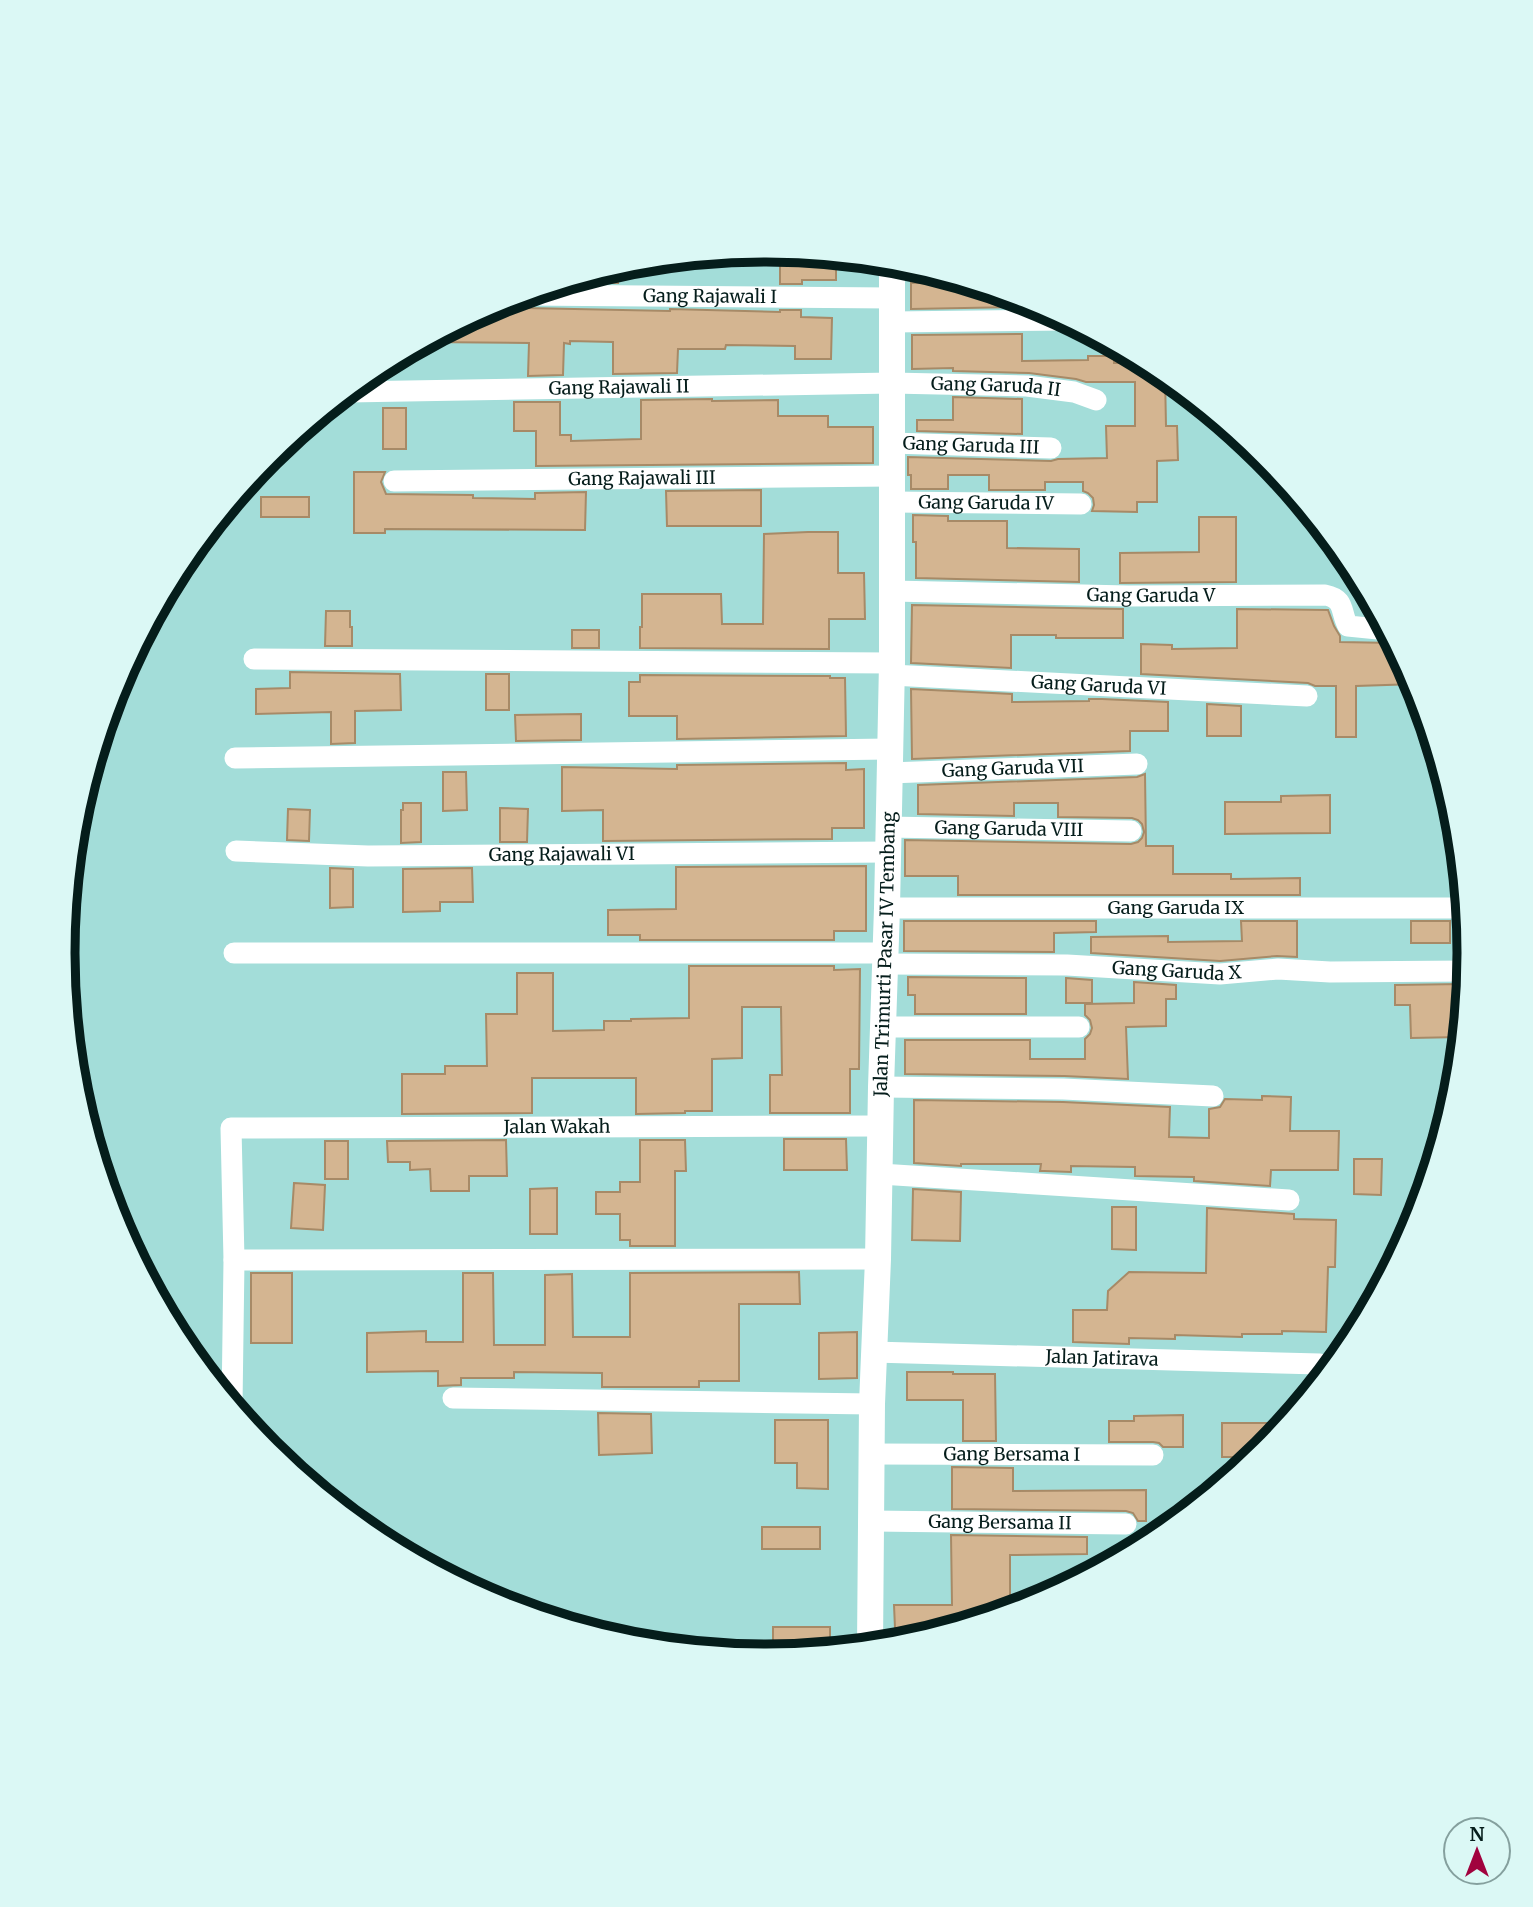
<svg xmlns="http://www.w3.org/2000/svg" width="1533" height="1907" font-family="Merriweather,serif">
<rect width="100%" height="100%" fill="#a3ddd9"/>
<path fill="#d4b591" stroke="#a78a67" stroke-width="2" d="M 780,251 L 836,257 L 836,280 L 802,280 L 802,284 L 780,284 Z
M 618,267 L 618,283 L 568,282 L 595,274 Z
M 911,283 L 967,283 L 1022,299 L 1022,307 L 911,309 Z
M 514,299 L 519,306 L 526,308 L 670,311 L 670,309 L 780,312 L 780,310 L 801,310 L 801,317 L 832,318 L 831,359 L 795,359 L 795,346 L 726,345 L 725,349 L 678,349 L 677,373 L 613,374 L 613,342 L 570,341 L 570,344 L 564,343 L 563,375 L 528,376 L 529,343 L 425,342 L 498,303 Z
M 1022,334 L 1022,361 L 1088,360 L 1088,356 L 1114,356 L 1114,363 L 1146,363 L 1165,375 L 1166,426 L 1177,426 L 1178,460 L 1157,461 L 1157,502 L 1137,502 L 1137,512 L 1092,511 L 1094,505 L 1093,498 L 1088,493 L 1083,491 L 1083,482 L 1045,482 L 1045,490 L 989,490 L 989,475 L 948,475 L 948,489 L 911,489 L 911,475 L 908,475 L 908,457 L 1051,461 L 1058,459 L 1107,458 L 1106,426 L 1135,426 L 1135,382 L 1086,382 L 1076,379 L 1029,373 L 953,371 L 953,368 L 912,369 L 912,335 Z
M 953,397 L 1022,399 L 1022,434 L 917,431 L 917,420 L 953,420 Z
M 712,399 L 712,401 L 778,400 L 778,416 L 828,416 L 828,427 L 873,427 L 873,463 L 536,466 L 536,431 L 514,431 L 514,402 L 560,402 L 560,435 L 571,435 L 571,441 L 641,439 L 641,400 Z
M 383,408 L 406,408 L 406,449 L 383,449 Z
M 354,472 L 385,472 L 381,482 L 386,494 L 473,495 L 473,498 L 535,499 L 535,493 L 586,492 L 585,530 L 385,529 L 385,533 L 354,533 Z
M 761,490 L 761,526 L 667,526 L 666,491 Z
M 261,497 L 309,497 L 309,517 L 261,517 Z
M 913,515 L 948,516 L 948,521 L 1007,521 L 1007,548 L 1079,549 L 1079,582 L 916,578 L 916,542 L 913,542 Z
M 1199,517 L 1236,517 L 1236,582 L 1120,583 L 1120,553 L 1199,552 Z
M 808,532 L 838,532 L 838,573 L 864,573 L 865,619 L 829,619 L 829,649 L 640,648 L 640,627 L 642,627 L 642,594 L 721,594 L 722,624 L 763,624 L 764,534 Z
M 912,605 L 1123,609 L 1123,638 L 1056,638 L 1056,635 L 1011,635 L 1011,668 L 911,663 Z
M 1237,609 L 1328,610 L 1334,626 L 1340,636 L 1340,642 L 1394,643 L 1416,684 L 1356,686 L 1356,737 L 1336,737 L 1336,686 L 1315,686 L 1308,683 L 1141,674 L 1141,644 L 1172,645 L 1172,649 L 1237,648 Z
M 326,611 L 350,611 L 350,627 L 352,627 L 352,646 L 325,646 Z
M 572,630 L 599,630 L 599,648 L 572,648 Z
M 290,672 L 400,674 L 401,710 L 355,711 L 355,743 L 331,744 L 331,712 L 256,714 L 256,689 L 290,688 Z
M 486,674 L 509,674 L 509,710 L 486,710 Z
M 640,675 L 830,676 L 830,678 L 845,678 L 846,736 L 677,739 L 677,716 L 629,716 L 629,682 L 640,682 Z
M 911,689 L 1012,694 L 1012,702 L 1089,701 L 1089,699 L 1102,699 L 1168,702 L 1168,731 L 1130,731 L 1130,751 L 912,759 Z
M 1207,704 L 1241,706 L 1241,736 L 1207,736 Z
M 581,714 L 581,740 L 516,741 L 515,715 Z
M 846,763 L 846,770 L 864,769 L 864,828 L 832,828 L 832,839 L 603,841 L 603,810 L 562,811 L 562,767 L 677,769 L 677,765 Z
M 443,772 L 466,772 L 467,810 L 443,811 Z
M 1145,774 L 1146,846 L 1173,846 L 1173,874 L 1231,874 L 1231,879 L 1300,878 L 1300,895 L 958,895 L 958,876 L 905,876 L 905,840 L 1131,844 L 1138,842 L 1142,838 L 1144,832 L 1142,824 L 1138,820 L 1132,818 L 1058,817 L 1058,803 L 1014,803 L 1014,816 L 918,814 L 918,785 L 1137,777 Z
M 1330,795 L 1330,833 L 1225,834 L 1225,802 L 1281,802 L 1281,796 Z
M 403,803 L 421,803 L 421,842 L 401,843 L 401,810 L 403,810 Z
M 500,808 L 528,809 L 527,842 L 500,842 Z
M 288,809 L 310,810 L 309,841 L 287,840 Z
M 866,866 L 866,931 L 834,931 L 834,940 L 640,940 L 640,935 L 608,935 L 608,910 L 676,909 L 676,867 Z
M 330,868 L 353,869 L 353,907 L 330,908 Z
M 472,868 L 473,902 L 440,902 L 440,911 L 403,912 L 403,869 Z
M 904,921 L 1096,921 L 1096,932 L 1054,933 L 1054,952 L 904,951 Z
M 1241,921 L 1297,921 L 1297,957 L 1277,956 L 1220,961 L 1091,953 L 1091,937 L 1168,936 L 1168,942 L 1242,941 Z
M 1411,921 L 1450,921 L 1450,943 L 1411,943 Z
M 689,966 L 834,966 L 834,970 L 860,969 L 859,1069 L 850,1069 L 850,1113 L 770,1113 L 770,1075 L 782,1075 L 781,1007 L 742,1007 L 742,1058 L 712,1059 L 712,1111 L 685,1111 L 685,1113 L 636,1114 L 636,1078 L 532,1078 L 532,1113 L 402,1114 L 402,1074 L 445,1074 L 445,1066 L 487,1066 L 486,1014 L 517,1014 L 517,973 L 553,973 L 553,1031 L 604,1030 L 604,1021 L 631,1021 L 631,1019 L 689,1018 Z
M 908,977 L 1026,978 L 1026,1014 L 915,1014 L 915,995 L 908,995 Z
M 1066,978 L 1092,980 L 1092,1003 L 1066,1003 Z
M 1134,982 L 1176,985 L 1176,999 L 1166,999 L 1166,1026 L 1126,1027 L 1128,1079 L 1064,1076 L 905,1074 L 905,1040 L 1030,1040 L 1030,1059 L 1085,1059 L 1085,1039 L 1090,1034 L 1092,1028 L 1090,1020 L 1085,1015 L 1085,1004 L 1134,1003 Z
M 1462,984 L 1461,1037 L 1411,1038 L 1410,1005 L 1395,1005 L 1395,985 Z
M 1262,1096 L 1291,1097 L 1290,1131 L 1339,1131 L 1338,1170 L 1271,1170 L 1270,1186 L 1194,1181 L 1194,1177 L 1135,1176 L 1135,1167 L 1071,1166 L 1071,1172 L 1044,1171 L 1040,1171 L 1041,1164 L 961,1164 L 961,1166 L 914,1163 L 914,1100 L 1063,1102 L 1170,1107 L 1169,1137 L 1209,1138 L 1209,1109 L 1220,1107 L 1225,1099 L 1262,1100 Z
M 784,1139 L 846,1139 L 847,1170 L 784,1170 Z
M 506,1140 L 507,1176 L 469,1176 L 469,1191 L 431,1191 L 430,1169 L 410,1170 L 410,1162 L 388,1162 L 387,1141 Z
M 640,1140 L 685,1140 L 686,1171 L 675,1171 L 675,1246 L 630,1246 L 630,1240 L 620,1240 L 620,1214 L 596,1214 L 596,1192 L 620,1192 L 620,1182 L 640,1182 Z
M 325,1141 L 348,1141 L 348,1179 L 325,1179 Z
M 1354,1159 L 1382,1159 L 1381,1195 L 1354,1194 Z
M 294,1183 L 325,1185 L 323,1230 L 291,1228 Z
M 557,1188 L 557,1234 L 530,1234 L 530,1189 Z
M 913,1189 L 961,1192 L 960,1241 L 912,1240 Z
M 1112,1207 L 1136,1207 L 1136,1250 L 1112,1249 Z
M 1207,1208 L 1294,1214 L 1294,1219 L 1336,1220 L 1335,1267 L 1328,1267 L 1326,1332 L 1282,1331 L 1282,1334 L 1242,1334 L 1242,1337 L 1175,1335 L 1175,1339 L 1129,1338 L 1129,1344 L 1073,1342 L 1073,1310 L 1107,1310 L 1108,1291 L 1129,1272 L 1206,1273 Z
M 799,1272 L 800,1304 L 739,1304 L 739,1381 L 699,1381 L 699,1387 L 602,1387 L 602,1373 L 514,1372 L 514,1378 L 461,1378 L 461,1385 L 438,1386 L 438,1371 L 367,1372 L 367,1333 L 426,1331 L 426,1342 L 463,1342 L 463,1273 L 493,1273 L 494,1345 L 545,1345 L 545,1275 L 572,1274 L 573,1337 L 630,1337 L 630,1273 Z
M 251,1273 L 292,1273 L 292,1343 L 251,1343 Z
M 857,1332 L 857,1378 L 819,1379 L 819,1333 Z
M 907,1372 L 953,1372 L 953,1374 L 995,1374 L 996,1441 L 963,1441 L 963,1400 L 907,1400 Z
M 598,1413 L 651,1414 L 652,1453 L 599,1455 Z
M 1183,1415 L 1183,1447 L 1163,1447 L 1159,1443 L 1153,1442 L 1109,1442 L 1109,1421 L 1134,1421 L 1134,1416 Z
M 775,1420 L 828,1420 L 828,1489 L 797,1488 L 797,1463 L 775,1463 Z
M 1222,1423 L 1287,1423 L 1264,1451 L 1257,1457 L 1222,1457 Z
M 952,1467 L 1013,1468 L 1013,1491 L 1146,1490 L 1146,1521 L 1138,1521 L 1133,1513 L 1126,1511 L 952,1509 Z
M 762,1527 L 820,1527 L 820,1549 L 762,1549 Z
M 951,1535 L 1087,1537 L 1087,1554 L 1010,1555 L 1010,1611 L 899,1644 L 899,1628 L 895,1628 L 894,1605 L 952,1605 Z
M 773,1627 L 830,1627 L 830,1651 L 773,1656 Z"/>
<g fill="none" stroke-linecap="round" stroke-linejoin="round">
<g stroke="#fff" stroke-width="21">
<path id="s1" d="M 526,295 L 892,298"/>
<path d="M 892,322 L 1066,320"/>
<path id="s2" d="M 348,392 L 892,383 L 1027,386 L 1074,392 L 1096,400"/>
<path id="s3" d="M 892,443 L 1051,448"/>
<path id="s4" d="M 394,481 L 892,476"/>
<path id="s5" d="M 892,502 L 1081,504"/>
<path id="s6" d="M 892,591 L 1128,596 L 1325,595 C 1346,599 1340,612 1348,626 L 1388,630"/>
<path d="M 254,659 L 892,663"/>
<path id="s7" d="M 891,675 L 1307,696"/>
<path d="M 235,758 L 889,749"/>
<path id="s8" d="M 889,773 L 1137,764"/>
<path id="s9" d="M 887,827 L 1131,831"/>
<path id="s10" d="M 236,851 L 368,856 L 887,852"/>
<path id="s11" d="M 887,908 L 1465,908"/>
<path d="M 234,953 L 885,953"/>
<path id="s12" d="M 885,964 L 1067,965 L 1220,974 L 1278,969 L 1330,972 L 1468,971"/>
<path d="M 883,1027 L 1079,1027"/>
<path d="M 881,1087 L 1063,1089 L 1213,1096"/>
<path d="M 880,1174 L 1289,1200"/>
<path d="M 234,1260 L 878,1259"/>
<path id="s13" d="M 873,1352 L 1320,1364 L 1332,1368"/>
<path d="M 453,1398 L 872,1404"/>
<path id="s14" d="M 232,1406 L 234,1260 L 231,1128 L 881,1126"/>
<path id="s15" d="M 872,1454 L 1153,1455"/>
<path id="s16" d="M 872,1521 L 1126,1524"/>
</g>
<path stroke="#fff" stroke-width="26" id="s17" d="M 870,1647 L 872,1404 L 878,1259 L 881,1087 L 887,908 L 892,663 L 892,262"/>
</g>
<g text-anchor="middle" stroke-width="7" stroke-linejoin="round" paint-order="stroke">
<g font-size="18" fill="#051d1b" stroke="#dbf8f5">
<text dy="6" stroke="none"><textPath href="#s1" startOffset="184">Gang Rajawali I</textPath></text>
<text dy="6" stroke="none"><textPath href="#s2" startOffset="271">Gang Rajawali II</textPath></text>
<text dy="6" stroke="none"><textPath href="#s2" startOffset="648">Gang Garuda II</textPath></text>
<text dy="6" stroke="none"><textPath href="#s3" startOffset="79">Gang Garuda III</textPath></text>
<text dy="6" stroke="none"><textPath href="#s4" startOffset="248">Gang Rajawali III</textPath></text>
<text dy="6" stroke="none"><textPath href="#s5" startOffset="94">Gang Garuda IV</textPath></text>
<text dy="6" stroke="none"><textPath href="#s6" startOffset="259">Gang Garuda V</textPath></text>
<text dy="6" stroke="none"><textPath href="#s7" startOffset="208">Gang Garuda VI</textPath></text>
<text dy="6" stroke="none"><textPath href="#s8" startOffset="124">Gang Garuda VII</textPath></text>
<text dy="6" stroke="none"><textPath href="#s9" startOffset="122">Gang Garuda VIII</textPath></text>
<text dy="6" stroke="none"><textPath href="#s10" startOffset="326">Gang Rajawali VI</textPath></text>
<text dy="6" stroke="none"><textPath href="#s11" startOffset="289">Gang Garuda IX</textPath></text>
<text dy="6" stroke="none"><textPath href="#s17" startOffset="693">Jalan Trimurti Pasar IV Tembang</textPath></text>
<text dy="6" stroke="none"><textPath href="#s12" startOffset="292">Gang Garuda X</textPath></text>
<text dy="6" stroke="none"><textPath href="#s14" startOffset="604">Jalan Wakah</textPath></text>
<text dy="6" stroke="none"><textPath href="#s13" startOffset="229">Jalan Jatirava</textPath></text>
<text dy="6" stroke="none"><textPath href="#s15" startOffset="140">Gang Bersama I</textPath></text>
<text dy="6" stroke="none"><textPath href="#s16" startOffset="128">Gang Bersama II</textPath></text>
</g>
</g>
<path d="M0 0H1533V1907H0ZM75 953a691 691 0 1 1 1382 0a691 691 0 1 1-1382 0Z" fill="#dbf8f5" fill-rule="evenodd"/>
<path fill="none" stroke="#051d1b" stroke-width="9" d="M75 953a691 691 0 1 1 1382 0a691 691 0 1 1-1382 0Z"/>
<g transform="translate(1477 1851)"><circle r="33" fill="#dbf8f5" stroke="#85a09e" stroke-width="2"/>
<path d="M0-5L12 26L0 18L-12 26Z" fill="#a1023e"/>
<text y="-10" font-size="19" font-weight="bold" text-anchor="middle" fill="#051d1b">N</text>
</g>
</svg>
